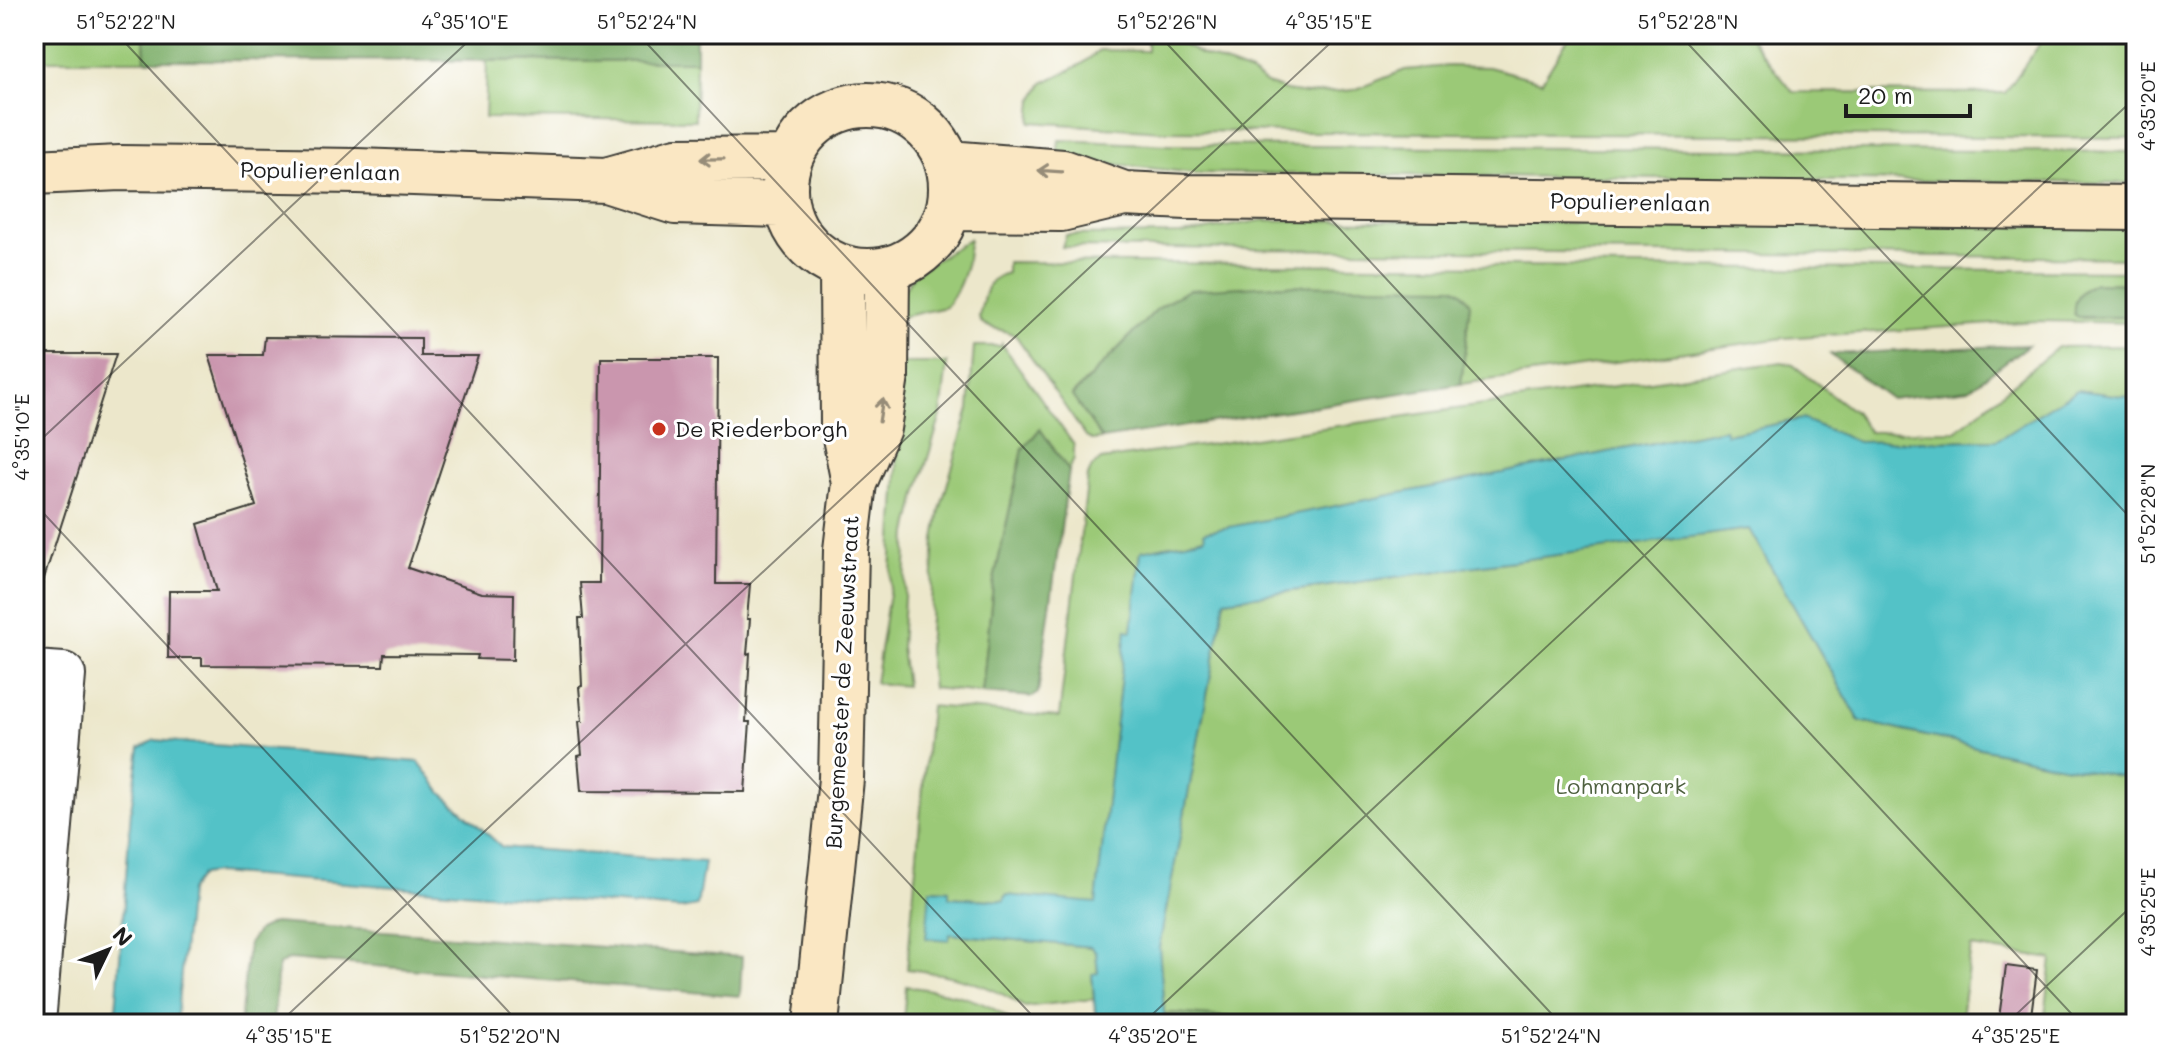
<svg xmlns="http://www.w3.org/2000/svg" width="2170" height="1058" font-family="Mali,sans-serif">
<rect width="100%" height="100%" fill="#fff"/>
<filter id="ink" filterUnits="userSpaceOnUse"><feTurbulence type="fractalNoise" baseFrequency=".0125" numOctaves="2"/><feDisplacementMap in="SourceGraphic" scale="16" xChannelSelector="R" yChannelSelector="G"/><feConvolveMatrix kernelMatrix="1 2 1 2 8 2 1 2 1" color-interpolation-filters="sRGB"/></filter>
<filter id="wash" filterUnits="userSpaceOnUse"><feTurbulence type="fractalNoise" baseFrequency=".006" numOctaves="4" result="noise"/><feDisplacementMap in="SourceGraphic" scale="32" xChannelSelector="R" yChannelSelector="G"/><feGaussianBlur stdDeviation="1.8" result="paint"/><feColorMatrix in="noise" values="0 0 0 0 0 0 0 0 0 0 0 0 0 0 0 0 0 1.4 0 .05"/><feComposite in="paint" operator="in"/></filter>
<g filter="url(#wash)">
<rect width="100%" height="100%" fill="#ece7cb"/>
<path fill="#9bc977" stroke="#5c724a" stroke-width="2" d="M 41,34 L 144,34 L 145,60 L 41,60 Z
M 1147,34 L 1162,34 L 1200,54 L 1251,73 L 1267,84 L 1286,91 L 1306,94 L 1354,90 L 1405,70 L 1448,66 L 1489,67 L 1542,81 L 1571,34 L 1753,34 L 1751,39 L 1793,92 L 2005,93 L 2047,34 L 2136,34 L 2136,138 L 1162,131 L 1031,122 L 1033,100 L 1043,83 L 1082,64 L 1100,50 L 1147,51 Z
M 487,61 L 696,61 L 695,120 L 485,118 Z
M 1059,140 L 1169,145 L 2136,152 L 2136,183 L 1195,173 L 1057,158 Z
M 1264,220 L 2136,227 L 2136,258 L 1062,247 L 1066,235 L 1183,234 Z
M 969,239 C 968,265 962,286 946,307 L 901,317 L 901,294 L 915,273 Z
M 1007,262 L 2136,271 L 2136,284 L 2095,283 L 2083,318 L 2136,317 L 2136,323 L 2038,321 L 1783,338 L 1461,384 L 1470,303 L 1175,297 L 1156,310 L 1072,395 L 1102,439 L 1092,440 L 1086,437 L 1016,336 C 1002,327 990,331 980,321 L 979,316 C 985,296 984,278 1007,273 Z
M 1002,344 L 1074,445 L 1074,458 L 1069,471 L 1040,429 L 1023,449 L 993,585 L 982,693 L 932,688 L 928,650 L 935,539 L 940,510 L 969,409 L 974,346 L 1002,346 Z
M 2136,346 L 2136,398 L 2077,390 L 1997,440 L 1858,442 L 1802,419 L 1726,434 L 1724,429 L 1205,532 L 1205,538 L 1141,551 L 1132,631 L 1126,631 L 1096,904 L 1006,895 L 1005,901 L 949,897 L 949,890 L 930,889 L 949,939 L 949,934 L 1091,947 L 1096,953 L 1098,974 L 1092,975 L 1094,999 L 1024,1007 C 990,983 949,974 907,969 L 930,706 L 1059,717 L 1088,475 L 1092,467 L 1101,460 L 1782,362 L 1793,365 L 1854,412 L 1869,432 L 1956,431 L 2058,347 Z
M 898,363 L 947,363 L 941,415 L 917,494 L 908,533 L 901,647 L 906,686 L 875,683 L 890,587 L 897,476 Z
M 1749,529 L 1860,721 L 2052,764 L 2136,779 L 2136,1024 L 2044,1024 L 2052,959 L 1971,947 L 1960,1024 L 1165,1024 L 1159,947 L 1225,600 Z
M 906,986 C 941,992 981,996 1009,1019 L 1006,1024 L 903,1024 Z"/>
<path fill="#7cad68" stroke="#4c6442" stroke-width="2" d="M 144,34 L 696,34 L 696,61 L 145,60 Z
M 2095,283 L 2136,284 L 2136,317 L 2078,317 L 2074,314 C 2072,298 2081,289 2095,283 Z
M 1276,285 L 1454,287 L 1462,292 L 1470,303 L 1461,384 L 1102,439 L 1072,396 L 1156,310 L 1175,297 L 1189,290 Z
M 2028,345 L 1969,389 L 1891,399 L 1830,354 Z
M 1040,429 L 1069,471 L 1038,693 L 1033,697 L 982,693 L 993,585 L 1023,449 Z
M 273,923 L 742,957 L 740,996 L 289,959 L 278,966 L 273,1024 L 240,1024 L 248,944 L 258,930 Z
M 1174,1013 L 1237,1018 L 1237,1024 L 1165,1024 L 1165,1014 Z"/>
<path fill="#53c2c7" stroke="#386f72" stroke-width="2" d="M 2077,390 L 2136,398 L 2136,779 L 2052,764 L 1860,721 L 1749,529 L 1225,600 L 1159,947 L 1165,1024 L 1102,1024 L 1101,1020 L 1096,1022 L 1092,974 L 1098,973 L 1096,953 L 1091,947 L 950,934 L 949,940 L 926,938 L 930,889 L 949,890 L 949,897 L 1004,901 L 1006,895 L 1096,903 L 1126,630 L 1132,631 L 1141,551 L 1205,538 L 1204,532 L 1724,429 L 1726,434 L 1802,419 L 1858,442 L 1997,440 Z
M 155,740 L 419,762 L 442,793 L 502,847 L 704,862 L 697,906 L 681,909 L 215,873 L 201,875 L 189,891 L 176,1024 L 115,1024 L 131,809 L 140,748 Z"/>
<g id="blocks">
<path fill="#ca96ae" d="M 265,337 L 421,338 L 421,356 L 478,356 L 408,568 L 482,593 L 514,594 L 513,660 L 477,659 L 478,655 L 384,654 L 383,666 L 202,665 L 202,658 L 168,658 L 169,591 L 217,591 L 198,524 L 256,506 L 209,355 L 263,355 Z
M 44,354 L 116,354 L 41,588 L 34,587 L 34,355 Z
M 601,358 L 718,358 L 716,584 L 750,584 L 747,619 L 750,619 L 747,654 L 750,653 L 746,722 L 750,722 L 745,792 L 581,791 L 578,756 L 582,755 L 579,721 L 582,721 L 579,687 L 582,686 L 579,618 L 583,618 L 580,583 L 599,583 Z
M 2006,966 L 2037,970 L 2030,1023 L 1999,1018 Z"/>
</g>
</g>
<g filter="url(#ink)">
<use href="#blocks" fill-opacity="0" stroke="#3b3a36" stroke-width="2"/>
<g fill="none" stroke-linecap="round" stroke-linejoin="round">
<defs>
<path id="street" d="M 34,673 L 63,675 L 34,1011"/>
<path id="secondary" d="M785 188a83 83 0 1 1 166 0a83 83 0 1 1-166 0Z
M 948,163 L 1063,172 L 1124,194
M 34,172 L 120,168 L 357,171 L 606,180 L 675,202 L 787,205
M 606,180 L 677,160 L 790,159
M 950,208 L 1061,209 L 1124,194 L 1187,197 L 2136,208
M 842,267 L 843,427 L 854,483
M 816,1024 L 841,779 L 846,550 L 854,483 L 878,428 L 886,376 L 887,269"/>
</defs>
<use href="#street" stroke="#3b3a36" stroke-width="48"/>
<use href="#secondary" stroke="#3b3a36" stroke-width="48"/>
<use href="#street" stroke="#fff" stroke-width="44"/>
<use href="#secondary" stroke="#fae7c3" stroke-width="44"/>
</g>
<defs><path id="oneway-shaft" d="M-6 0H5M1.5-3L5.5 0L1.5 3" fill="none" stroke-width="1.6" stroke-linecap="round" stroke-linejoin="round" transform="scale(2)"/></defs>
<g stroke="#968c78">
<use href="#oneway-shaft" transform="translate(712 159) rotate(179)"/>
<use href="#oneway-shaft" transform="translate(1050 171) rotate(-176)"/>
<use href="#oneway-shaft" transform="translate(881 410) rotate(-81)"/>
</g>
</g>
<path fill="none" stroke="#1c1c1c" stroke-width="2" stroke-opacity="0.45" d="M 117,34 L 1040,1024M 638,34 L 1561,1024M 1158,34 L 2081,1024M 1679,34 L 2136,524M 34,446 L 476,34M 34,503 L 520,1024M 278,1024 L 1340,34M 1142,1024 L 2136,97M 2006,1024 L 2136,902"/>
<circle fill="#c8321e" stroke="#fff" stroke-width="3" cx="659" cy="429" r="8"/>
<g text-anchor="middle" stroke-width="6" stroke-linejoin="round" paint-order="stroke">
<g font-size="22" fill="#1c1c1c" stroke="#fff">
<text transform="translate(320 171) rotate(1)" y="8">Populierenlaan</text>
<text transform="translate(1630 202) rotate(1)" y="8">Populierenlaan</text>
<text transform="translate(842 682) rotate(-87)" y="8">Burgemeester de Zeeuwstraat</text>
</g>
<g font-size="22" fill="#1c1c1c" stroke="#fff" text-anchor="start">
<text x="675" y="437">De Riederborgh</text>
</g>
<g font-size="22" fill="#4f6140" stroke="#fff">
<text x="1621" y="794">Lohmanpark</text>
</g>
</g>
<rect width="2170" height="1058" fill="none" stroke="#fff" stroke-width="88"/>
<g transform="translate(108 950) rotate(47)" stroke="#ffffff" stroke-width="6" paint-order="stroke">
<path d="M0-6L14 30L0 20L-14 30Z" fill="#1c1c1c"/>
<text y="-12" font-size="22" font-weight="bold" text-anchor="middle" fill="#1c1c1c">N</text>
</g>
<path d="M1846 104v12h124v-12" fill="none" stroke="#1c1c1c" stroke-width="4"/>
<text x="1858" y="104" font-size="24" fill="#1c1c1c" stroke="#ffffff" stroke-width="6" paint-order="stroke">20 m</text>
<rect x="44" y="44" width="2082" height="970" fill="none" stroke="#1c1c1c" stroke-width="3"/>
<g font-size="20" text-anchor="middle" fill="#1c1c1c">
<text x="126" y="29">51°52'22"N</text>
<text x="465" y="29">4°35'10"E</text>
<text x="647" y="29">51°52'24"N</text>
<text x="1167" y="29">51°52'26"N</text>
<text x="1329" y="29">4°35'15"E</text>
<text x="1688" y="29">51°52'28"N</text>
<text transform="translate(2148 106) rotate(-90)" y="7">4°35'20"E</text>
<text transform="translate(22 437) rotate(-90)" y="7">4°35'10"E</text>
<text transform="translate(2148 514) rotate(-90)" y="7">51°52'28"N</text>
<text transform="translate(2148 912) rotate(-90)" y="7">4°35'25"E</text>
<text x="289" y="1043">4°35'15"E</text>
<text x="510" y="1043">51°52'20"N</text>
<text x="1153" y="1043">4°35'20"E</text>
<text x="1551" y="1043">51°52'24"N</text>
<text x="2016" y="1043">4°35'25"E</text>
</g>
</svg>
